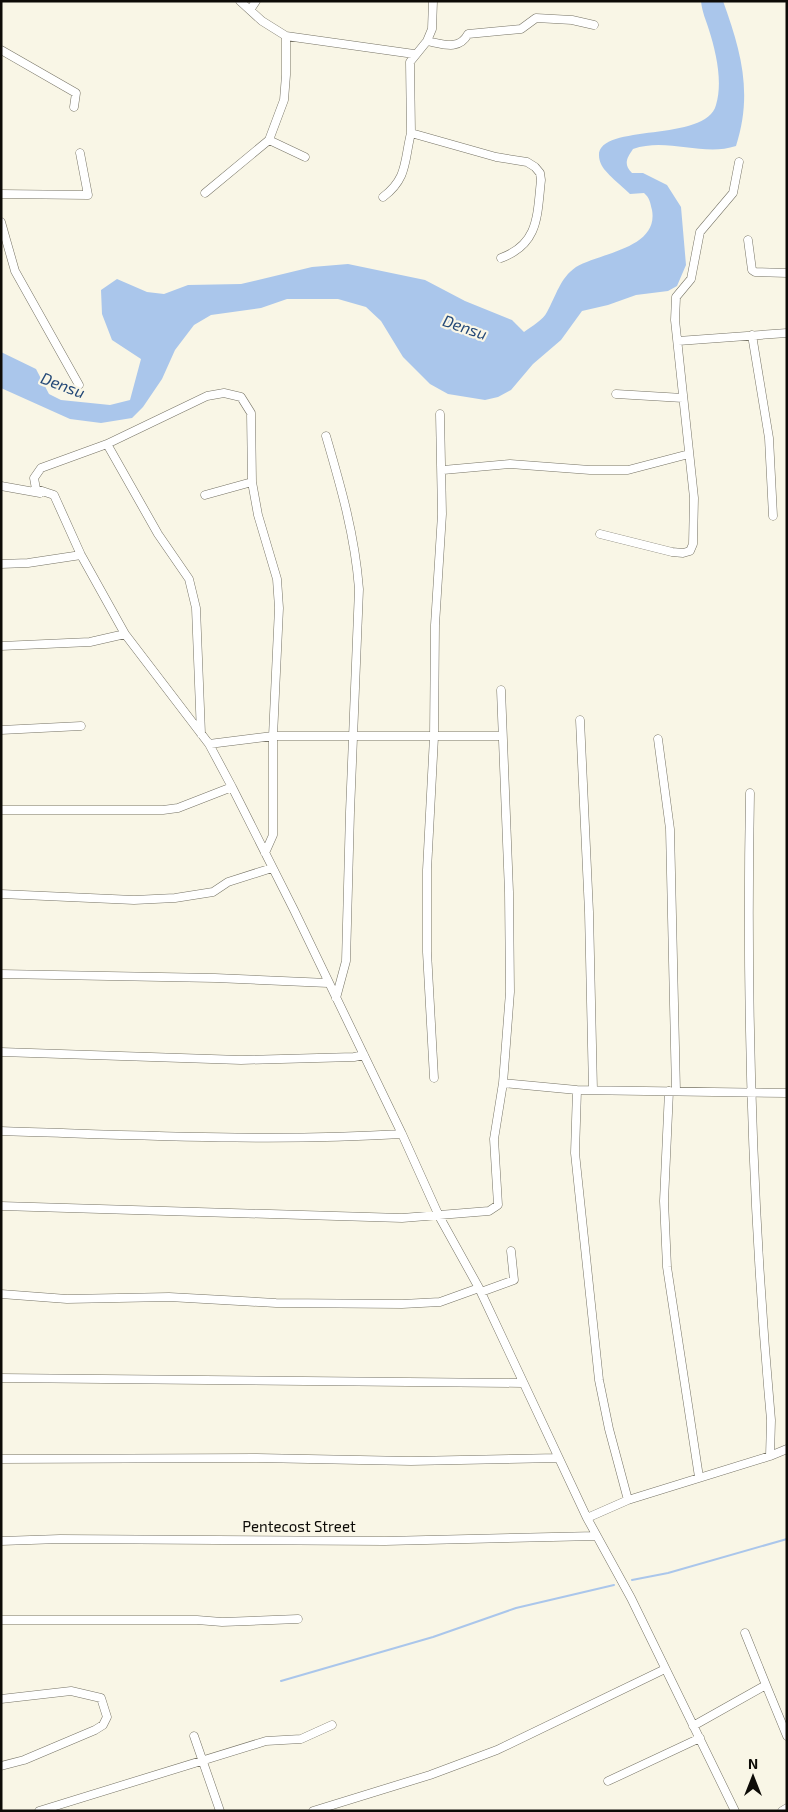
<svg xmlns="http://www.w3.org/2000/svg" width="788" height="1812" font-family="'Exo 2',sans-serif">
<rect width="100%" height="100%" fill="#f9f6e6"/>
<path fill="#aac6eb" d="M 701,1 L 723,1 C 741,51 753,93 736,146 C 703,157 667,137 633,149 C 627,158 623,164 632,173 L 643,173 L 667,185 L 681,207 L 686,265 L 677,286 L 668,291 L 636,295 L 608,305 L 582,311 L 561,340 L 533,364 L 511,390 L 498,397 L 485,400 L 448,394 L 430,384 L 403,357 L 381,321 L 366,307 L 338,299 L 287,299 L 261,308 L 211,315 L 194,325 L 175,350 L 162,379 L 143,407 L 132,418 L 101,423 L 70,419 L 1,388 L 1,352 L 36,369 L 49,394 L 61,400 L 110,405 L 130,400 L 141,359 L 112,340 L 102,314 L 101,290 L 117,279 L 147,292 L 164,294 L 188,285 L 241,284 L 312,267 L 348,264 L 425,280 L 465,301 L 512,320 L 524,332 C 532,326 543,320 547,312 C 556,296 560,278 576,267 C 599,253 659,249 652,210 C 650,203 650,198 644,193 L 630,194 C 623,187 604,172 601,164 C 582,119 705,146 716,105 C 723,82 716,52 709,30 C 706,20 702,12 701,1 Z"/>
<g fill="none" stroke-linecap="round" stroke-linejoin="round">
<path stroke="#aac6eb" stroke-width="2" d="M 632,1580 L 668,1573 L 787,1539
M 281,1681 L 433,1637 L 516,1608 L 614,1585"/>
<defs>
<path id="street" d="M 240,1 L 262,21 L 286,36 L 414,54
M 433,1 L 432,29 L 427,41 L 410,62 L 411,133 L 496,157 L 527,162 L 535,167 L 540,173 L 541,180 C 537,216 539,244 501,258
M 250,10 L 256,1
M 427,41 C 443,44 459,51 468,34 L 521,29 L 536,18 L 572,20 L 594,25
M 1,50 L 76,93 L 74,107
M 269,140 L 305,157
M 205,193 L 269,140 L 284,100 L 286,75 L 286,36
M 1,194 L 88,195 L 80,153
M 383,197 C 408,178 404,161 411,133
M 1,222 L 15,271 L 79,385
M 748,240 L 752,270 L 755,272 L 787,273
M 752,335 L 769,438 L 773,516
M 678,341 L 787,333
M 616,394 L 683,398
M 326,436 C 341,487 355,536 359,589 L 350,812 L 346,961 L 336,998
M 107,444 L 158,534 L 189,579 L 196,608 L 201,734
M 443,470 L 510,464 L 590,470 L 628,470 L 689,454
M 1,486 L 40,493
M 205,495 L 252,482
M 600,534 L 672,552 L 683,553 L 690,551 L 693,544 L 694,498 L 675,320 L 676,297 L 691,279 L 700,232 L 733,193 L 739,162
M 1,564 L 28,563 L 81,555
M 1,646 L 90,642 L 125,634
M 580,720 L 589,912 L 593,1090
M 1,730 L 81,726
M 658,739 L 670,829 L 676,1091
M 209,744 L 273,736 L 501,736
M 750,793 C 746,1003 752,1211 771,1420 L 770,1456
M 1,810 L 163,810 L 178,808 L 232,787
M 265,853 L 273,835 L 273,736 L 279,608 L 277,579 L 258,515 L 252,482 L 251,413 L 241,397 L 224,393 L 207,396 L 107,444 L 41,468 L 34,478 L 36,489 L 54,495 L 81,555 L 125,634 L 209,744 L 232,787 L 294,910 L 402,1134 L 439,1216 L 479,1288 L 587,1518 L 631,1598 L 735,1811
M 1,894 L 134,900 L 175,898 L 213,892 L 228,882 L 272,868
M 1,974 L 215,978 L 328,983
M 1,1052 L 241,1060 L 354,1057 L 364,1055
M 434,1078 L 427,952 L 427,870 L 434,737 L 435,625 L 442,514 L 440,414
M 503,1083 L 577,1090 L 787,1093
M 577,1090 L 575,1153 L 599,1380 L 609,1429 L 628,1500
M 669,1091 L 664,1201 L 667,1267 L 699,1477
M 1,1131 C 135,1135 269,1142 402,1134
M 1,1206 L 402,1218 L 489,1211 L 498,1205 L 494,1139 L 503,1083 L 510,992 L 509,892 L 501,690
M 481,1292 L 514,1280 L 511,1251
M 1,1294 L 67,1299 L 169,1297 L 276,1303 L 402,1304 L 440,1302 L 479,1288
M 1,1378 L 522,1383
M 1,1459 L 257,1458 L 411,1461 L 558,1458
M 587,1518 L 628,1500 L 770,1456 L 787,1449
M 1,1541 L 60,1539 L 385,1541 L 596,1536
M 1,1620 L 197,1620 L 222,1622 L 298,1619
M 745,1633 L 766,1685
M 1,1699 L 71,1691 L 101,1698 L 107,1717 L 103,1725 L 95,1730 L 24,1760 L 1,1766
M 693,1726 L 766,1685 L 787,1736
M 194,1736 L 220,1811
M 608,1781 L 700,1738
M 39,1811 L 266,1741 L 301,1739 L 332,1725
M 313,1811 L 430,1775 L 497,1750 L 665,1669
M 782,1811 L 787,1808"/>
</defs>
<use href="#street" stroke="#767365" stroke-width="9"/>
<use href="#street" stroke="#fff" stroke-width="8"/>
</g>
<g text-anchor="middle" stroke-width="4.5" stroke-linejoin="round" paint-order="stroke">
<g font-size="15" fill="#0d0b07" stroke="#f9f6e6">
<text x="299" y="1532">Pentecost Street</text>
</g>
<g font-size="16" font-style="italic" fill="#234877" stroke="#f9f6e6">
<text transform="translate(465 327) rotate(19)" y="6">Densu</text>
<text transform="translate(63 385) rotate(21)" y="6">Densu</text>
</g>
</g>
<rect width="788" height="1812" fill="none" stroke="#0d0b07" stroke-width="5"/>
<g transform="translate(753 1777)" stroke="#f9f6e6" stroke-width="4" paint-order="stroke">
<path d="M0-4L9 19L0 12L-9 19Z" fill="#0d0b07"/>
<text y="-8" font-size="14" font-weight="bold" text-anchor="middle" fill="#0d0b07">N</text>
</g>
</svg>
